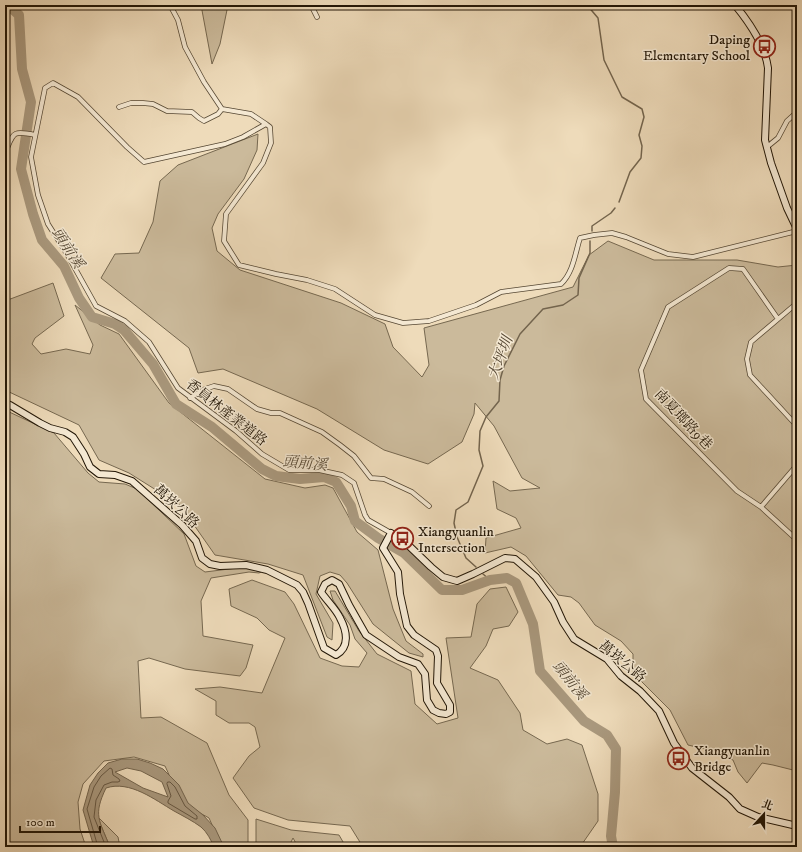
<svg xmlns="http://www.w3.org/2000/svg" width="802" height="852" font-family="'IM FELL DW Pica','Noto Serif TC',serif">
<rect width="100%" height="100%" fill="#eedbba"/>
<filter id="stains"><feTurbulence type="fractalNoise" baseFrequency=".005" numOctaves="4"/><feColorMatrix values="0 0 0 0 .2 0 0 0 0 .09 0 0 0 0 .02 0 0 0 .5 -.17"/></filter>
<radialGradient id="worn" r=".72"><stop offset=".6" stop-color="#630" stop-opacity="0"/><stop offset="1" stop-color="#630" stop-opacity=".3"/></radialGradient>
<path fill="#cbba9b" stroke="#766850" d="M 201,5 L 228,5 L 220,44 L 212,64 Z
M 258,134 L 257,150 L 244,179 L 218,214 L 212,228 L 217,251 L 240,270 L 341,303 L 385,324 L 393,347 L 422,377 L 429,365 L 424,328 L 573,287 L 589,255 L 608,241 L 654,260 L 737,260 L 778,267 L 797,265 L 797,771 L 773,765 L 762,763 L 747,783 L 738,772 L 733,760 L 705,749 L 688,745 L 670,710 L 633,673 L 633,654 L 621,641 L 595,625 L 579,603 L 571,597 L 558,595 L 526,556 L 511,547 L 485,553 L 486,538 L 521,528 L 516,518 L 497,509 L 493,481 L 510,491 L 540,488 L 522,478 L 494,426 L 475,403 L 474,414 L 462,442 L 428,464 L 384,450 L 317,409 L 223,369 L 198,373 L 189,348 L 101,278 L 115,254 L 139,253 L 153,222 L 160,181 L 178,165 Z
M 53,283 L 64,316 L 35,338 L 32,344 L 41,354 L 66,349 L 90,354 L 93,345 L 75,305 L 100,325 L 119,334 L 169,403 L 265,479 L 305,488 L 325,485 L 333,488 L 357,532 L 378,550 L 393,609 L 406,641 L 423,654 L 423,657 L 409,653 L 373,624 L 347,583 L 340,575 L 330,572 L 320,576 L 316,594 L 333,623 L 332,640 L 327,637 L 303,575 L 268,564 L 215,555 L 180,505 L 129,473 L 99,460 L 79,425 L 5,390 L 5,301 Z
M 5,410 L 54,433 L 88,473 L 99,482 L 125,484 L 137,489 L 184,534 L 196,566 L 205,572 L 245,567 L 261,572 L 259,573 L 249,572 L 211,578 L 201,601 L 203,636 L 253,645 L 246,668 L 240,676 L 185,669 L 149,658 L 138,661 L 141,718 L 161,717 L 207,743 L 229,795 L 248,820 L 248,847 L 222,847 L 209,818 L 182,803 L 165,766 L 134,757 L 104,761 L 83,784 L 78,802 L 80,829 L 86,847 L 5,847 Z
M 252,580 L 285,592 L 294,604 L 320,658 L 342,666 L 359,667 L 367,653 L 355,639 L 350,625 L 333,600 L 330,591 L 335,591 L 359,631 L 377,654 L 411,671 L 415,704 L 437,724 L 458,718 L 446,638 L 471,637 L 477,604 L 490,589 L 506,587 L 518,612 L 509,626 L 493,629 L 486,646 L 470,668 L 498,680 L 520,713 L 523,730 L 547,744 L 567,739 L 582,745 L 598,794 L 598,821 L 580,847 L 363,847 L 350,826 L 288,820 L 254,808 L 233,778 L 249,756 L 260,747 L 255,727 L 249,723 L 229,723 L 216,715 L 216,701 L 195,689 L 220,687 L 262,693 L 285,638 L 269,630 L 257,618 L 231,606 L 229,589 Z
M 97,816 L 118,837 L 120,847 L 110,847 Z
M 256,819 L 291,830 L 339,835 L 346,847 L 298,847 L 293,838 L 290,844 L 291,847 L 256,847 Z"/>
<path fill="#a9987d" stroke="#73644d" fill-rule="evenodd" d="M 122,759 L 137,759 L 150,763 L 163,769 L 179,785 L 188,803 L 203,815 L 215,828 L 224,847 L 214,847 C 211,840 207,832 201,827 C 193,821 183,816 174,811 C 155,800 130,780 106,788 C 93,815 99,820 110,847 L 94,847 L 83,810 L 90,785 L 98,773 L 108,763 ZM 127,768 L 141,771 L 162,782 L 168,797 L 143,788 L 115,772 Z"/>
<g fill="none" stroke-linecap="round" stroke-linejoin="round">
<path stroke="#665742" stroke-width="1" d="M 168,782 L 170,782 L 175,787 L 185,806 L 197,816 L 197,819 L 195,819 L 168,803 L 168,801 L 171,796 L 167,784 Z
M 98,847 L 87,809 L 94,787 L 101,776 L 110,768 L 112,769 L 113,775 L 119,779 L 120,781 L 118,782 L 112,782 L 104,785 L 96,800 L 94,817 L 106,847"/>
<path stroke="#73644d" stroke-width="1.5" d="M 587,5 L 598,18 L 604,60 L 622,97 L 642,109 L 644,117 L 639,135 L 642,146 L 641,158 L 630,172 L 619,202
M 592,231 L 592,226 L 611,213 L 615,208
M 476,567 L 466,558 L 457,537 L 454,523 L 456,510 L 468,502 L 483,466 L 479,450 L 480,431 L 486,417 L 499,401 L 500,380 L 504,366 L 520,334 L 543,309 L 563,305 L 578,295 L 579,278 L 590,253 L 590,241
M 483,574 L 490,580"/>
<path stroke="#a9987d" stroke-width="10" d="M 8,5 L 19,15 L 22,69 L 31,102 L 21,169 L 33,214 L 42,240 L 64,266 L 79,298 L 92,317 L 115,324 L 124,330 L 153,364 L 176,404 L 212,427 L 262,469 L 276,476 L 300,479 L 324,477 L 336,482 L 351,506 L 355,521 L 378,538 L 404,553 L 442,590 L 462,590 L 490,580 L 507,578 L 516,583 L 533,624 L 540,671 L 584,721 L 607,735 L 616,749 L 615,792 L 611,836 L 613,847"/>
<defs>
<path id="street" d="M 170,5 L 178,20 L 185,47 L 204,82 L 222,109 L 251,114 L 266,124
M 311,5 L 317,17
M 119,107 L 131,103 L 143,103 L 153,104 L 167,111 L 192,112 L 199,118 L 204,121 L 218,114 L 222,109
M 767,147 L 778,138 L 787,121 L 797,112
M 5,153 C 14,133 11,130 35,135
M 797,303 L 751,342 L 747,359 L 750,375 L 797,426
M 190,398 L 205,389 L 214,386 L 228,389 L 257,409 L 271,413 L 280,413 L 322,432 L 340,445 L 354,456 L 371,478 L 384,479 L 412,492 L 429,506
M 797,465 L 761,507 L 797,540
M 761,507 L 737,491 L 646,399 L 641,370 L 668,307 L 729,268 L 743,269 L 778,319
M 391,533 L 368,520 L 365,515 L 354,483 L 342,475 L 319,470 L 289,470 L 262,454 L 236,431 L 178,388 L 149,342 L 125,321 L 96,306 L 67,254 L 48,224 L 38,195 L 31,157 L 45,88 L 53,83 L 78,97 L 127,147 L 144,162 L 225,144 L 243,137 L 266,124 L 270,127 L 271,143 L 263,163 L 226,214 L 224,241 L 239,265 L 276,274 L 307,280 L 335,289 L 375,315 L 403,323 L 429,321 L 476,305 L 501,292 L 561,284 C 573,273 575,254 580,238 L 594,235 L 612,233 L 626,237 L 668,254 L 693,257 L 797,231"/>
<path id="secondary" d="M 735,5 C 749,22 765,45 768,68 L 765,140 L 771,163 L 787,208 L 797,229
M 5,403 L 10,405 L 40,423 L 50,428 L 65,432 L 73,437 L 84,454 L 90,467 L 99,474 L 115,475 L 132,481 L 182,525 L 196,541 L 202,558 L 210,564 L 220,566 L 246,565 L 267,570 L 297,585 L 303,592 L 308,603 L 324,648 L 336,655 C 350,647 347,631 340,618 C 336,609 327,601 321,592 L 325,584 L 332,580 L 339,584 L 349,605 L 366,635 L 399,657 L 418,664 L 425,674 L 427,700 L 433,710 L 439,713 L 446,714 L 450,712 L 450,705 L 437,683 L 438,656 L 436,650 L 414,635 L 407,626 L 400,594 L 398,572 L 383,548 L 391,533 L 405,542 L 431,567 L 443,577 L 457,581 L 473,574 L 505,558 L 515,559 L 536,577 L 554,602 L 563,622 L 574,639 L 607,659 L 621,676 L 640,691 L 659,711 L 674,743 L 692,768 L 729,797 L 740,809 L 758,817 L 797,826"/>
</defs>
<use href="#street" stroke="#554733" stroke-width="5.5"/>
<use href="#secondary" stroke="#221606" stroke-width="8"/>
<use href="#street" stroke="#f4e8d2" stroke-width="4"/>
<use href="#secondary" stroke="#f4e8d2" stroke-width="6"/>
</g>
<defs>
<symbol id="bus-ring" viewBox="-11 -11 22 22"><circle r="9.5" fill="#f4e8d2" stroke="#8f2418" stroke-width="1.5"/><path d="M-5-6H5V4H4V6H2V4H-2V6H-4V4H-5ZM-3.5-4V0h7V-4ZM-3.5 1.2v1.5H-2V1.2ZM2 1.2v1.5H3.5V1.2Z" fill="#8f2418"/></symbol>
</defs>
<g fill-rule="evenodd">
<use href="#bus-ring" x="752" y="34" width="25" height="25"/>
<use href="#bus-ring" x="390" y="526" width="25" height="25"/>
<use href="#bus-ring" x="666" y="746" width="25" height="25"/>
</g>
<g text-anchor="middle" stroke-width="3" stroke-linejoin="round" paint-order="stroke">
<g font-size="14" fill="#221606" stroke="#f4e8d2" text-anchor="start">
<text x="750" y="44" text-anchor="end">Daping<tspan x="750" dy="16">Elementary School</tspan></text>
<text x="418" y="536">Xiangyuanlin<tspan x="418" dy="16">Intersection</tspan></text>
<text x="694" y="755">Xiangyuanlin<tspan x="694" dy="16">Bridge</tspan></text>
</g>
<g font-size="14" fill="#221606" stroke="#f4e8d2">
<text transform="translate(227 412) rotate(38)" y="5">香員林產業道路</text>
<text transform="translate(684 419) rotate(47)" y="5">南夏瑯路9巷</text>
<text transform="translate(177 506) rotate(43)" y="5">萬崁公路</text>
<text transform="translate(623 661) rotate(40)" y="5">萬崁公路</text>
</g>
<g font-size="15" font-style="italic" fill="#584a36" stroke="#f4e8d2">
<text transform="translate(68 248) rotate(57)" y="5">頭前溪</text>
<text transform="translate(500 358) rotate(-70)" y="5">大坪圳</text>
<text transform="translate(305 463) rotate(5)" y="5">頭前溪</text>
<text transform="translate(570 680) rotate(51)" y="5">頭前溪</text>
</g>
</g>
<rect width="802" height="852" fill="none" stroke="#eedbba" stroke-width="20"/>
<rect x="6" y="6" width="790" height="840" fill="none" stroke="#221606" stroke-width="2"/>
<rect x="10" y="10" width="782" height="832" fill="none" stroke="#221606"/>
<g transform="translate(764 814) rotate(21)" stroke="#f4e8d2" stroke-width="3" paint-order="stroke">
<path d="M0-3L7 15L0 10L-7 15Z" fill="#221606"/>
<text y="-6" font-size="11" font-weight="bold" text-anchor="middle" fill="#221606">北</text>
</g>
<path d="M20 826v6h80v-6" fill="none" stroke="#221606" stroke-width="2"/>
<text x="26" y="826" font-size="12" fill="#221606" stroke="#f4e8d2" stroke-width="3" paint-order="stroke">100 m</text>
<rect width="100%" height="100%" filter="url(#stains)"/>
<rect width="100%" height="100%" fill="url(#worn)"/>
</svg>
